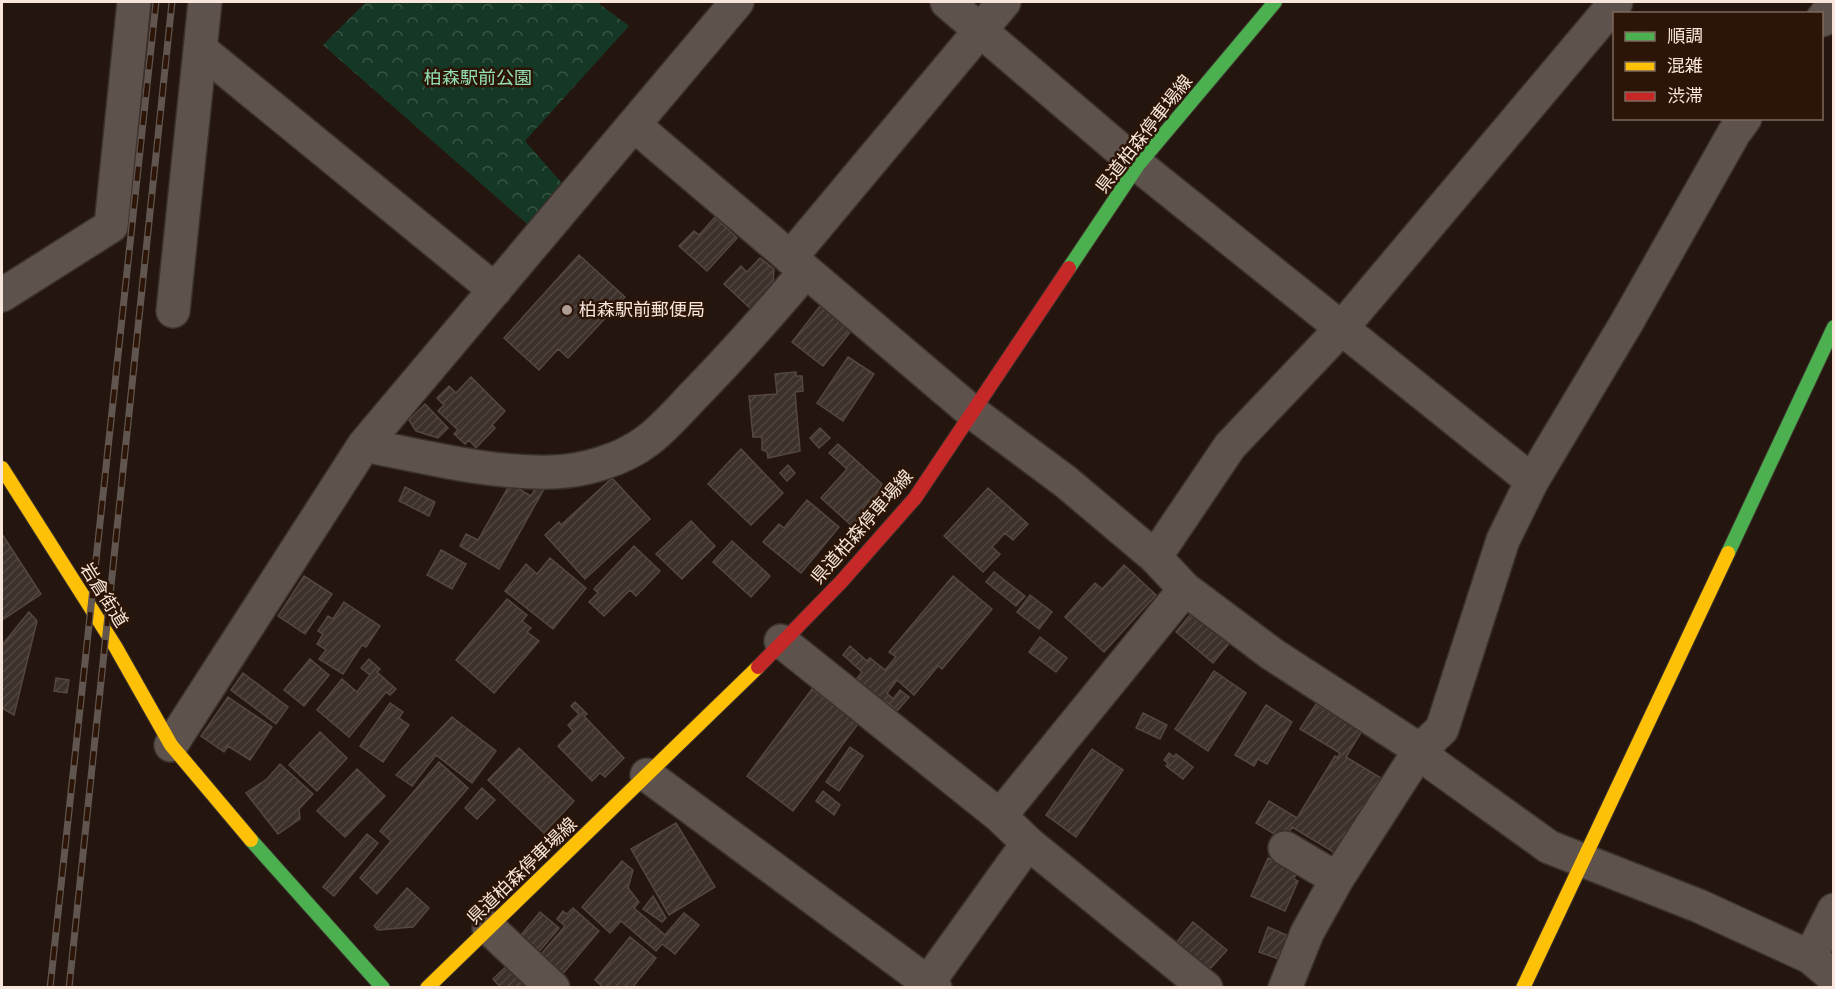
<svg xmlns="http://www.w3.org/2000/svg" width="1835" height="989" font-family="'Nunito Sans','Noto Sans JP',sans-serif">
<defs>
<pattern id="forest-crowns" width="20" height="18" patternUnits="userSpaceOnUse" patternTransform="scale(1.5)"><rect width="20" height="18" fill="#143825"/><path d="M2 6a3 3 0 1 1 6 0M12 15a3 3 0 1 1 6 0" fill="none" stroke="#375544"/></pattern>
<pattern id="building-hatch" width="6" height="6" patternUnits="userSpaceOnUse" patternTransform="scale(1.5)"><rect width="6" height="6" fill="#3d322b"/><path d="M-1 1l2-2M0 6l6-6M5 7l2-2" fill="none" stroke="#50463f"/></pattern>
</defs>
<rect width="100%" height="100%" fill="#24160e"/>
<path fill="url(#forest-crowns)" d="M 366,2 L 597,2 L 629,26 L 525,141 L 568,190 L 534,230 L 323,45 Z"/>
<path fill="url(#building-hatch)" stroke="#534740" stroke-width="1.5" d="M 715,217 L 737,238 L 707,271 L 679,246 L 694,231 L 699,235 Z
M 579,255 L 625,297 L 568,358 L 558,349 L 539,370 L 504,338 Z
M 760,258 L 774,269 L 773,285 L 752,310 L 724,284 L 741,266 L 747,272 Z
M 820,306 L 851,331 L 823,366 L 792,342 Z
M 848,357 L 874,374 L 843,421 L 817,403 Z
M 796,372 L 796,376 L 802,376 L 803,391 L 795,392 L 800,451 L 768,458 L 767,452 L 762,450 L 762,437 L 753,437 L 749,396 L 777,394 L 775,374 Z
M 471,377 L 505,411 L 492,425 L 495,428 L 476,448 L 469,440 L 465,444 L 454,434 L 458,430 L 438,411 L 444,405 L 437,398 L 449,386 L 456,393 Z
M 425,404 L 448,428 L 438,438 L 416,431 L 409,420 Z
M 820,428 L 830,438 L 819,448 L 810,438 Z
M 838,444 L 882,484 L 873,501 L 871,499 L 864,507 L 862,515 L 852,526 L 821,498 L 847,469 L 829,453 Z
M 741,449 L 783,493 L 751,525 L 708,484 Z
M 788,465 L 795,473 L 787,481 L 780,473 Z
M 612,478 L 650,519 L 585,579 L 545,535 L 559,522 L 561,525 Z
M 510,484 L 531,496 L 537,485 L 544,489 L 499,569 L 460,546 L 466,534 L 478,540 Z
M 405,487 L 435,502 L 429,516 L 399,501 Z
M 988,488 L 1028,524 L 1013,540 L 1005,533 L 992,547 L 1000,554 L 983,572 L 944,536 Z
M 807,500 L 839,527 L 801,573 L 763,542 L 779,524 L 784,528 Z
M 691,521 L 715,546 L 682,579 L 656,554 Z
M 2,534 L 41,594 L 2,620 Z
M 732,541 L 770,576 L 751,597 L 713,562 Z
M 634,546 L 660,571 L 636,596 L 630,590 L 604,616 L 589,602 L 598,593 L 594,589 Z
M 441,550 L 466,564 L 452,589 L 427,575 Z
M 550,558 L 586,588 L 553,629 L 505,591 L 526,564 L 537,574 Z
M 1124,565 L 1156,595 L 1104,652 L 1065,617 L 1095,583 L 1102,589 Z
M 994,572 L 1025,596 L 1016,606 L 986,582 Z
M 304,576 L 332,594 L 305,634 L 278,616 Z
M 953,576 L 992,609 L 942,669 L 938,666 L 914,695 L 897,680 L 887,693 L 893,699 L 900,690 L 909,697 L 897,711 L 887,702 L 883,706 L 855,681 L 862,672 L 843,655 L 850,646 L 867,661 L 870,658 L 885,670 L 896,657 L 889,652 Z
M 1030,595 L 1052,612 L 1039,629 L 1017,612 Z
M 507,599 L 527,615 L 522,621 L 531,628 L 527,632 L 539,641 L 494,693 L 456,660 Z
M 344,602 L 380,626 L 366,647 L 362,645 L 343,674 L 319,659 L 326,650 L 317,644 L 323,634 L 318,631 L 328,616 L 333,619 Z
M 1194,610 L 1231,641 L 1213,663 L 1176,632 Z
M 29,612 L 37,621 L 14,715 L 2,708 L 2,645 Z
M 1040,637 L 1067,658 L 1056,672 L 1029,652 Z
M 310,659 L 329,675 L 304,706 L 284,690 Z
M 369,659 L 380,669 L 377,672 L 396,689 L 390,695 L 386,692 L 349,737 L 317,710 L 342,679 L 357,692 L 370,675 L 361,668 Z
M 1214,671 L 1246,693 L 1208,751 L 1175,729 Z
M 243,673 L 288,707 L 276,724 L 231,690 Z
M 56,678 L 69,680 L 67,693 L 54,691 Z
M 812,689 L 858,724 L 793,811 L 747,776 Z
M 228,697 L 272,727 L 250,760 L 228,746 L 224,752 L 201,736 Z
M 575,702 L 587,714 L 584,716 L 624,758 L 605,777 L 600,773 L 592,781 L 558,746 L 573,731 L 568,725 L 579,714 L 571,706 Z
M 390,703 L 403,712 L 399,718 L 409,725 L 383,762 L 360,746 Z
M 1316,704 L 1362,731 L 1346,757 L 1381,778 L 1335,853 L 1292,827 L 1284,840 L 1256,823 L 1269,801 L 1297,818 L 1335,756 L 1337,758 L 1340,753 L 1300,729 Z
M 1266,705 L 1292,722 L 1267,764 L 1258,759 L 1254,766 L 1235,755 Z
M 1143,713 L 1167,725 L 1160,739 L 1136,728 Z
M 452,717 L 496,751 L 472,783 L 436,755 L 412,786 L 396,775 Z
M 320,732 L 347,758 L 317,791 L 289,765 Z
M 850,747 L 863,756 L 839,791 L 826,782 Z
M 519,748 L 574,801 L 544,833 L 488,780 Z
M 1092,749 L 1123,770 L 1076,837 L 1046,815 Z
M 1169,753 L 1174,757 L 1176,754 L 1193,767 L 1183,779 L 1166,766 L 1168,763 L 1164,760 Z
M 439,762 L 468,788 L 377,894 L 360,878 L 391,841 L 380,831 Z
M 280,764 L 313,794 L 299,809 L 300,819 L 278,834 L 246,793 L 267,779 Z
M 357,769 L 385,796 L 345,837 L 317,811 Z
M 482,788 L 495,800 L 477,819 L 465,808 Z
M 823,791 L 840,805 L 834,815 L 816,801 Z
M 676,823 L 715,887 L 669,915 L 631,849 Z
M 367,834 L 378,843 L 334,896 L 323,887 Z
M 1268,858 L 1297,871 L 1294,879 L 1298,881 L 1285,911 L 1251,896 Z
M 622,861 L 633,870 L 628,888 L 639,902 L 634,908 L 665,935 L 684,913 L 699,925 L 675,954 L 662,944 L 656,951 L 621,921 L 610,933 L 582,907 Z
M 407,888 L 429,908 L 413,927 L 378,930 L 374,926 Z
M 653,896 L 666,918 L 662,922 L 643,909 Z
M 573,908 L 599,931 L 559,978 L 537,959 L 565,926 L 557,919 L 563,911 L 567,914 Z
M 540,912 L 559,928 L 536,955 L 517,940 Z
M 1193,922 L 1227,950 L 1209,970 L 1176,943 Z
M 1268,927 L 1293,938 L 1284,961 L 1259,952 Z
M 630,937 L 656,958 L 632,988 L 604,988 L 595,980 Z
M 513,960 L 540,988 L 501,988 L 493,979 Z"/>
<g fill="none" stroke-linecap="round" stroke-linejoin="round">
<defs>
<path id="street" d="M 947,2 L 1138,165 L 1532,481
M 1822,20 L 1834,4
M 200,49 L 495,290
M 634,125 L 972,412 L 1066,482 L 1155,557 L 1185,589 L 1272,654 L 1420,750 L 1435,765 L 1549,847 L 1699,906 L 1810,957 L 1834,910
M 790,258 L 1004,2
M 2,295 L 111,226 L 134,2
M 173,311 L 205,2
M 364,445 C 426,457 490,474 553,472 C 584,471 622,460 647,441 C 666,427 682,407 699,390 C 736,352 771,312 805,272
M 1155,557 L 1230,446 L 1340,330 L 1616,2
M 781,641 L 1000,816 L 1028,843 L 1206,988
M 171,745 L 364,445 L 737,2
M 647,775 L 935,988
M 1000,816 L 1185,589
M 1285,848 L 1337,879
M 489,928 L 553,988
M 1810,957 L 1834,977
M 924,988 L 1028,843
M 1285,988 L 1307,933 L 1337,879 L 1420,750 L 1442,729 L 1503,540 L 1532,481 L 1627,322 L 1734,133 L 1745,118"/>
<path id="fast" d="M 1069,268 L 1138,165 L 1275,2
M 1728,553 L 1834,327
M 251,840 L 383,988"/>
<path id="slow" d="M 2,468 L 115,646 L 171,745 L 251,840
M 427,988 L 758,667
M 1523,988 L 1728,553"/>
<path id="jam" d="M 758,667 L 841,582 L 915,498 L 1069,268"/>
</defs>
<use href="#street" stroke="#3b312c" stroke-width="36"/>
<use href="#fast" stroke="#3b312c" stroke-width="16"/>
<use href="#slow" stroke="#3b312c" stroke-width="16"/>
<use href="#jam" stroke="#3b312c" stroke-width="16"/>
<use href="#street" stroke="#5d524c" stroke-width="33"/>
<use href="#fast" stroke="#4caf50" stroke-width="14"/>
<use href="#slow" stroke="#ffc107" stroke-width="14"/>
<use href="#jam" stroke="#c62828" stroke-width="14"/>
<defs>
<path id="rail" d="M 50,988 L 156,2
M 69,988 L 172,2"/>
</defs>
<use href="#rail" stroke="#60564f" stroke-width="7"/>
<use href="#rail" stroke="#2c1406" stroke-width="4.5" stroke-dasharray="14" stroke-linecap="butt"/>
</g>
<circle fill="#ae9d94" stroke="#2c1406" stroke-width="2" cx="567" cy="310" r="6"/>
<g text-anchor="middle" stroke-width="5" stroke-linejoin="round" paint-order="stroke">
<g font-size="18" fill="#93e0b5" stroke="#2c1406">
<text x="478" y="84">柏森駅前公園</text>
</g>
<g font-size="18" fill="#f8e6dc" stroke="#2c1406">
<text transform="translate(1144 134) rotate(-52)" y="6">県道柏森停車場線</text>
<text transform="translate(862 527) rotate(-49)" y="6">県道柏森停車場線</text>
<text transform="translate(104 595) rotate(58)" y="6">岩倉街道</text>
<text transform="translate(522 871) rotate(-44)" y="6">県道柏森停車場線</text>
</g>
<g font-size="18" fill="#f8e6dc" stroke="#2c1406" text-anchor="start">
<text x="579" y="316">柏森駅前郵便局</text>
</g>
</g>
<rect width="1835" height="989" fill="none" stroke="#f8e6dc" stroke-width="6"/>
<rect x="1613" y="12" width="210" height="108" fill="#2c1406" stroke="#7e685c" stroke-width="1.5"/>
<rect x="1625" y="32" width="30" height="9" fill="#4caf50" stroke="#7e685c" stroke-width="1.5"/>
<text x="1667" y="42" font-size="18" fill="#f8e6dc">順調</text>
<rect x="1625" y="62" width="30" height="9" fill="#ffc107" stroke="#7e685c" stroke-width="1.5"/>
<text x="1667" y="72" font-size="18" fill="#f8e6dc">混雑</text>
<rect x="1625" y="92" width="30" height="9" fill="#c62828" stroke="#7e685c" stroke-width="1.5"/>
<text x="1667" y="102" font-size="18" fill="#f8e6dc">渋滞</text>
</svg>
